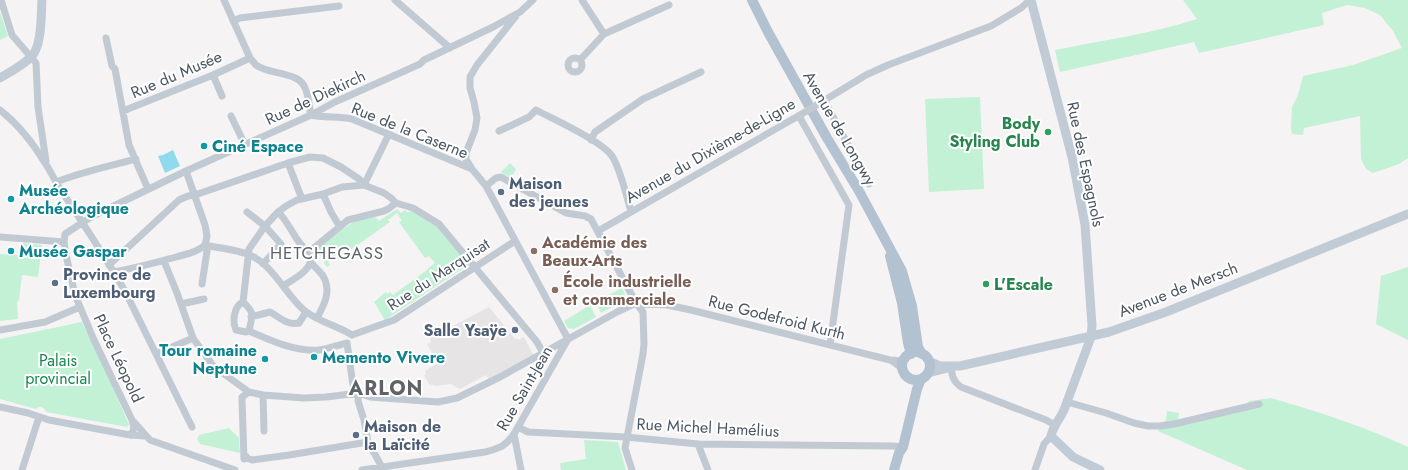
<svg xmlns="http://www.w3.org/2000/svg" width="1408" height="470" font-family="Jost,sans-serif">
<rect width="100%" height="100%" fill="#f5f3f3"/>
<path fill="#e6e4e5" d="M 489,307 L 515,339 L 517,338 L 518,340 L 524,337 L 534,356 L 489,379 L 486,375 L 460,389 L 451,384 L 436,386 L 429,384 L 424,375 L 426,374 L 425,371 L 438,363 L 427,344 L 431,342 L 430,338 Z"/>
<path fill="#c3f1d5" d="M 1183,0 L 1408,0 L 1408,158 L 1399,164 L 1373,173 L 1366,169 L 1361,159 L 1360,116 L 1304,128 L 1303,135 L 1292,134 L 1291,127 L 1292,107 L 1298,95 L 1303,76 L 1353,65 L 1402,48 L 1393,31 L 1380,15 L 1365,8 L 1347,5 L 1322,13 L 1324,25 L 1199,53 L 1194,42 L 1060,72 L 1055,50 C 1103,40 1151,34 1197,19 Z
M 0,12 L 8,36 L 0,40 Z
M 980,97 L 984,189 L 929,192 L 925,99 Z
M 510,163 L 516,169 L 511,178 L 501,172 Z
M 397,209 L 401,213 L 405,210 L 407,212 L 412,211 L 436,225 L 467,261 L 468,265 L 385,320 L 374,302 L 386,292 L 387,294 L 390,292 L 393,295 L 427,270 L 428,268 L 435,263 L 429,256 L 425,258 L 399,222 L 402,221 L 397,213 L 388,220 L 390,222 L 339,258 L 337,255 L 328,262 L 330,265 L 327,267 L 324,263 L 325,260 L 318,254 L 317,251 L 321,245 L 353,222 L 375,217 L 379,221 Z
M 23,243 L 42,245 L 38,277 L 22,275 L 19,300 L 17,302 L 18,319 L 0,321 L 0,254 L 22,255 Z
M 1408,267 L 1408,340 L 1376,324 L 1381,276 Z
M 622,288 L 625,295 L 625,300 L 601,313 L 596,302 Z
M 590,305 L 596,317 L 574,329 L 568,328 L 564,321 Z
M 82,322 L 111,383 L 129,425 L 127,427 L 46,412 C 45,408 42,407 39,407 L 36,409 L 0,399 L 0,339 Z
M 1271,398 C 1318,412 1364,426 1408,447 L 1408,470 L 1247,470 L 1158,431 L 1160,426 L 1166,420 L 1167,411 L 1179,413 L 1178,420 L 1246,404 L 1249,401 Z
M 229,428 L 239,438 L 240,453 L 200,444 L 197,439 L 199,435 Z
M 584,440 L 618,442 L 626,470 L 561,470 L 560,463 L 586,459 Z"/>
<path fill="#90daee" d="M 173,150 L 180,166 L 165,173 L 158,156 L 163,155 Z"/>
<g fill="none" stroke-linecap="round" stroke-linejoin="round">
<path stroke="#c1cad2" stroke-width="7" d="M 1,0 L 12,35 L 36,63 L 38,107 L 46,161
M 224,0 L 250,58 C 252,60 254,63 256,65 C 269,75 299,71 305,88 C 309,96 309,106 311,115
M 395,0 L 450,48
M 582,0 L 604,34
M 233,21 L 240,18 L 339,6
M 106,38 L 112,66 L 115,69 L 129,145 L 148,189
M568 65a7 7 0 1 1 14 0a7 7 0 1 1-14 0Z
M 580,60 L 604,34 L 669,5
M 213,75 L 222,96
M 824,100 L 869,184
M 820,103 L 866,75 L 888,65 L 991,26 L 1021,8 L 1030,0
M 0,110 C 18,124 33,143 45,163 C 50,170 53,177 57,184 C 81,220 105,256 126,293 L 192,427
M 123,111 L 213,75 L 250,58
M 311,115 C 324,118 338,116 352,119 L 472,169 L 486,186 L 568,339
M 231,116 L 245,145
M 799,116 L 849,205 L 830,345
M 499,131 L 529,117 L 536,110 C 553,119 602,141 612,156 C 620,168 627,197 631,212
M 591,140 L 595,132 L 643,99 L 701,72
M 288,163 L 302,199
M 472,169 L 466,159 L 466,153 L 475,130 L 477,118 L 474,102 L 470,88 L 470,77 L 477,65 L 516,16
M 186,171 L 205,225 L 207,236 L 205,245 L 207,251 L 202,284
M 56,182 C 81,172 109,166 136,159
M 364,185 L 389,134
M 486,186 L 496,178 L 501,177 L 566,213 L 585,216 L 591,219 L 636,303 L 643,312 L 644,344 L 643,354 L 625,448 L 632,470
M 323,194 L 331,212 L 340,227
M 247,212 L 265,226 L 281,244 L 263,264
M 278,212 C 291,224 295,243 309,252
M 598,231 L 800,115
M 0,237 L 64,242
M 205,245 C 218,248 234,249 247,254 C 272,262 286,296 305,311 C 319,322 338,326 352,335
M 309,252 L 348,220 L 384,211 L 388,209 L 396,203
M 164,261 L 177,293 L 193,338 L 214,367 L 231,379 L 249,392 L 263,395 L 304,398 L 326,397 L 359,393
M 311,262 C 314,267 320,271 323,276 C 332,291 324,305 317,318
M 109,265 L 179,200 L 188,196 L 195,195 L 288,163 L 310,157 L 323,158 L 341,167 L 359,179 L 364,185 L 384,193 L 391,198 L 396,203 L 413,208 L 439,224 L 537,342 L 543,353
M 114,272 C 135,268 155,263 176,257 C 186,254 196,253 205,245
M 283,286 C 292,280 311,271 311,258
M 243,302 L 249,249 L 265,226 L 278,212 L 286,206 L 297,200 L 323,194 L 342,187 L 364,185
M 243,302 C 256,314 252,315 249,331 L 246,332 L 236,330 C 232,321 234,306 243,302 Z
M 181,304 L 204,299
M 251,317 L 270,312 C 279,317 288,326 299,323 L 306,312
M 0,330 L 45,322 L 80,307
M 249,331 C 270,340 295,352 319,350 C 328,349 338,345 347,343
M 352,335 L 394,320 L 515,241
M 347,343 L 353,385 L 359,393 L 370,397 L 438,402 L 457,398 L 500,377 L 617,312 L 636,303 L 667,305 L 691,310 L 890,360 L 904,361
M 156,354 L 193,338
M 892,361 L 903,369
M 951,367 C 952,376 953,381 961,387 L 1046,420 L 1055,425
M 359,393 L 358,401 L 364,420 L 368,442 L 383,469
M 263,395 L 264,431
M 1067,402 L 1106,413 L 1134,423 L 1148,426 L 1160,426 L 1174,424 L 1259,404
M 0,407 L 28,413 L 49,420 L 130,435 L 146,436
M 134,422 L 150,440 L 235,470
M 518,427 L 528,432 L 626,437 L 698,444 L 893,446 L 903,447
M 514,434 L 521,470
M 130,435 C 135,430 134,427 132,420 L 94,340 L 75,295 L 66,255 L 64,242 L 65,234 L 91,217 L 186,171 L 311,115 L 335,102 L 420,64 L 424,60 L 493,27 L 520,12 L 533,0
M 698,444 L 708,470
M 245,455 L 247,458 L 252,460 L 289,455 L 368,442
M 244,459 L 242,400 L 242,397 L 249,392
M 22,470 L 39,417
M 362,470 L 485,452 C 499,448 505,447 514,434 L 568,339
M 1035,470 L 1044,444 L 1051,436"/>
<path stroke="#c1cbd6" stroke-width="9" d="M 1031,0 L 1072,157 L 1085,225 L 1092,325 L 1091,337 L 1064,410 C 1060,419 1053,426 1051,436 L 1073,457 L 1100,470
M 0,78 C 10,72 22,66 31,57 C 42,47 41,15 42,0
M 929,361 L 940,366 L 960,366 L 1109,332 L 1166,312 L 1408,214
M 928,373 L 948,368"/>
<path stroke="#b3c2d1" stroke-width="10" d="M 752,0 L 768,32 L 827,138 L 859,191 L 902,271 L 912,306 L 918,347 L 922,354
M 890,256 L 902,303 L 908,343 L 911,354
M902 366a14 14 0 1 1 28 0a14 14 0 1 1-28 0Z
M 894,470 L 899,453 L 903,447 L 917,389 L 921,379"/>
<path stroke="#c1cad2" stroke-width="7" d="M 800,115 L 820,103"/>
</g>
<g fill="#2e9e5b" stroke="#fff" stroke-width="1.5">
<circle cx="1048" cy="132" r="4"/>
<circle cx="986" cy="284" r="4"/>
</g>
<g fill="#0f9aa8" stroke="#fff" stroke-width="1.5">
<circle cx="204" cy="146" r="4"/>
<circle cx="11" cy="199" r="4"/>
<circle cx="11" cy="251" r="4"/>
<circle cx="314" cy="357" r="4"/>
<circle cx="265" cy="359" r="4"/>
</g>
<g fill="#5c6f8a" stroke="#fff" stroke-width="1.5">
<circle cx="501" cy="192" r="4"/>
<circle cx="55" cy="283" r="4"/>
<circle cx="515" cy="330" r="4"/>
<circle cx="356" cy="435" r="4"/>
</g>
<g fill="#8d6e63" stroke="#fff" stroke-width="1.5">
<circle cx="534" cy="251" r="4"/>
<circle cx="555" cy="290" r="4"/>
</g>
<g text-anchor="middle" stroke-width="4" stroke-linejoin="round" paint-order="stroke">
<g font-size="16" fill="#4a5661" stroke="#fff">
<text transform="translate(176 74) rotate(-23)" y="6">Rue du Musée</text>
<text transform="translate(315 97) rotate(-25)" y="6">Rue de Diekirch</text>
<text transform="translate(840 128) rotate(60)" y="6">Avenue de Longwy</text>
<text transform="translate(410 130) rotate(22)" y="6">Rue de la Caserne</text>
<text transform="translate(710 150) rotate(-30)" y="6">Avenue du Dixième-de-Ligne</text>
<text transform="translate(1086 164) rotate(78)" y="6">Rue des Espagnols</text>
<text transform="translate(438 274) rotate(-33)" y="6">Rue du Marquisat</text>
<text transform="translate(1178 289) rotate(-21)" y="6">Avenue de Mersch</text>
<text transform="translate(777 317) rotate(14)" y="6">Rue Godefroid Kurth</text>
<text transform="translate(119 358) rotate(65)" y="6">Place Léopold</text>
<text transform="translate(524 388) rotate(-60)" y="6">Rue Saint-Jean</text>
<text transform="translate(708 427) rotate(3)" y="6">Rue Michel Hamélius</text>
</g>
<g font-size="16" font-weight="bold" fill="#27864d" stroke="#fff" text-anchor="end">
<text x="1040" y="129">Body<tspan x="1040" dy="18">Styling Club</tspan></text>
<text x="994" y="290" text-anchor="start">L'Escale</text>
</g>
<g font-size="16" font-weight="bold" fill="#0d838f" stroke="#fff" text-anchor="start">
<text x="212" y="152">Ciné Espace</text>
<text x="19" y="196">Musée<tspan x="19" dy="18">Archéologique</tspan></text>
<text x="19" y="257">Musée Gaspar</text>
<text x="257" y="356" text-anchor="end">Tour romaine<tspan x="257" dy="18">Neptune</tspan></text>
<text x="322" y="363">Memento Vivere</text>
</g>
<g font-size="16" font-weight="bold" fill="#4e5e75" stroke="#fff" text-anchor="start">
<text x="509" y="189">Maison<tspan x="509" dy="18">des jeunes</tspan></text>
<text x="63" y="280">Province de<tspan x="63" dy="18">Luxembourg</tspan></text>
<text x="507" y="336" text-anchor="end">Salle Ysaÿe</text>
<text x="364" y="432">Maison de<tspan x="364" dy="18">la Laïcité</tspan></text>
</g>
<g font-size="16" font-weight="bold" fill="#785e54" stroke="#fff" text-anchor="start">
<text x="542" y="248">Académie des<tspan x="542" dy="18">Beaux-Arts</tspan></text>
<text x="563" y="287">École industrielle<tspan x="563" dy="18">et commerciale</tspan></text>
</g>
<g font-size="16" fill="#17864f" stroke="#fff">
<text x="58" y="366">Palais<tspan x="58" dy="18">provincial</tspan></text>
</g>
<g font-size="17" letter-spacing="1" fill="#5f6368" stroke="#fff">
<text x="327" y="259">HETCHEGASS</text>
</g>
<g font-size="20" font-weight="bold" letter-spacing="1" fill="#5f6368" stroke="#fff">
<text x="386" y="395">ARLON</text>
</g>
</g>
</svg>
